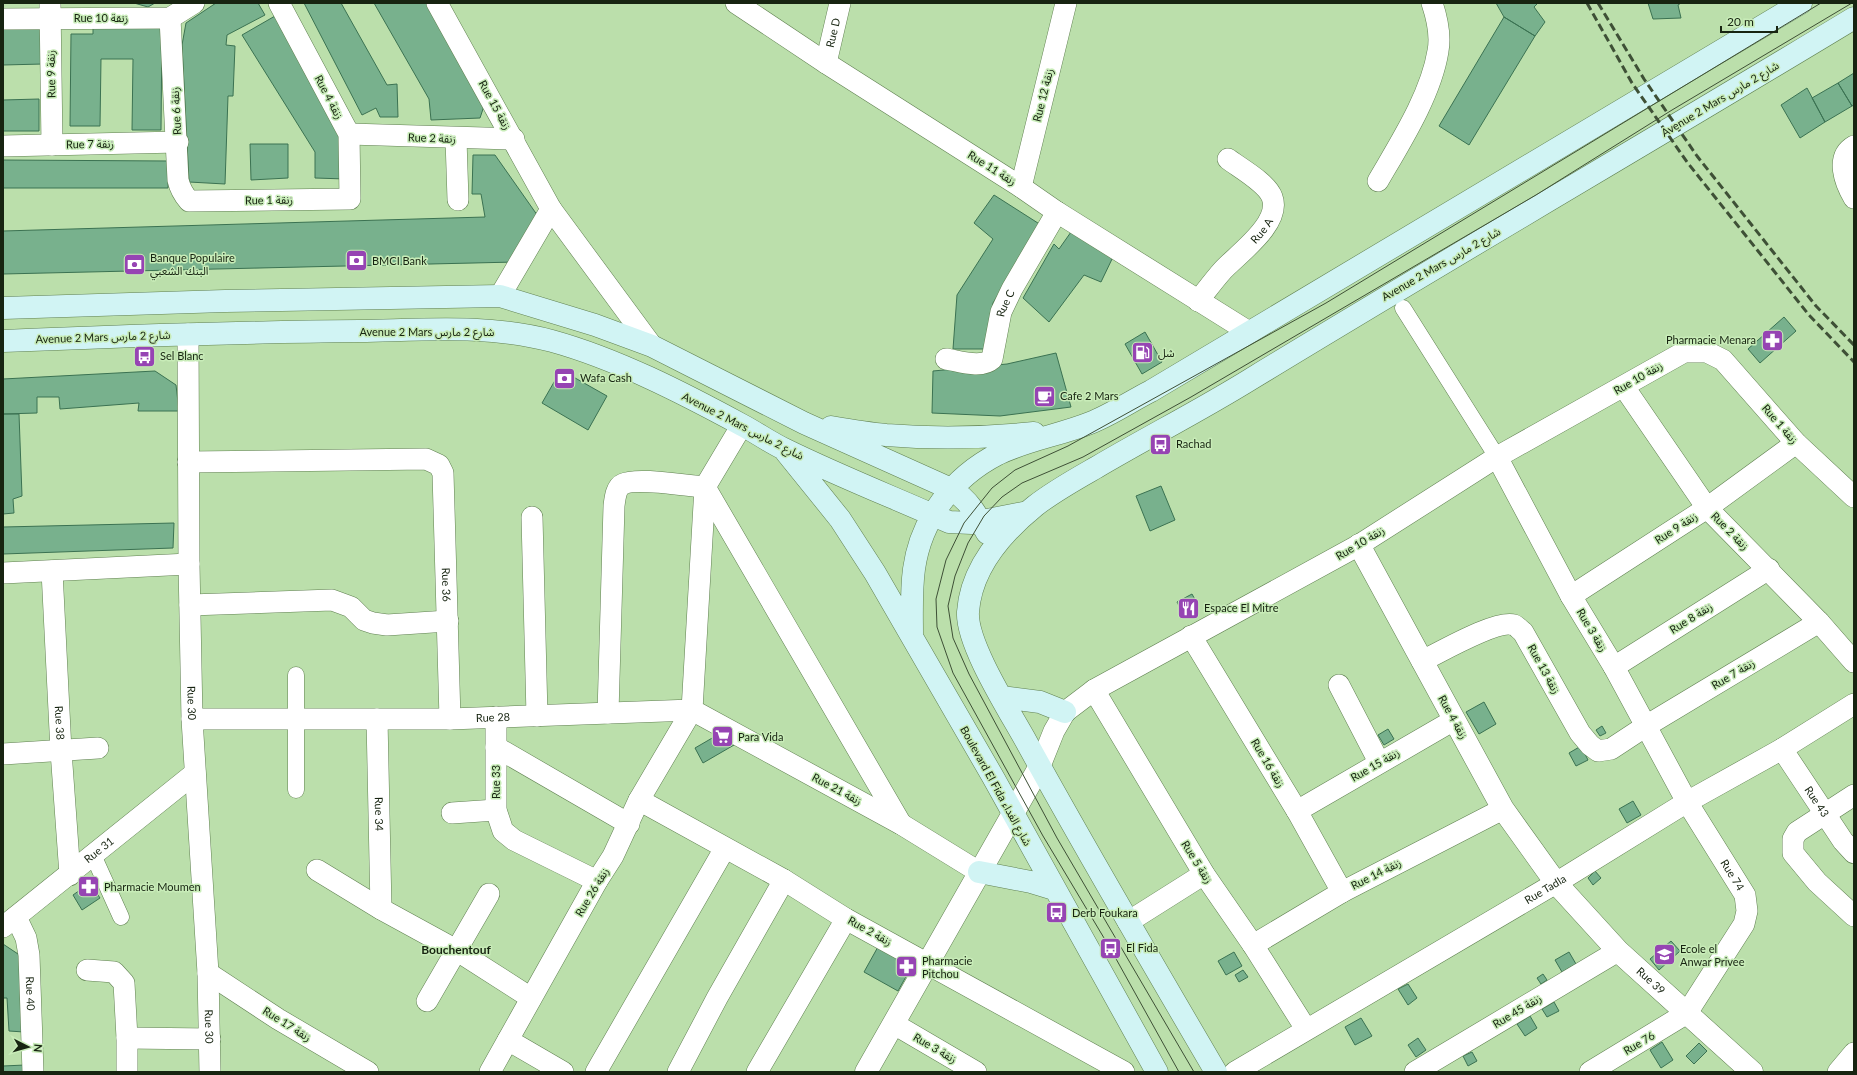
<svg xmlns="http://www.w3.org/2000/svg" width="1857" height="1075" font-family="Lato,'Noto Sans Arabic',sans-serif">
<rect width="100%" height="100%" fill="#bbdfab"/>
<path fill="#78b18d" stroke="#3b7252" d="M 134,3 L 155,3 L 148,7 Z
M 216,3 L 258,3 L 265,15 L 227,35 L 226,45 L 235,46 L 233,96 L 228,96 L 225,184 L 189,182 L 182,45 L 186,23 Z
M 304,3 L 341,3 L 387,85 L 397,84 L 398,117 L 380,117 L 376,108 L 362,115 Z
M 374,3 L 426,3 L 485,103 L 480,118 L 431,120 L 429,99 Z
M 1496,3 L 1538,3 L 1534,7 L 1545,22 L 1535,36 L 1504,17 Z
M 1648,3 L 1681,3 L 1678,5 L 1681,18 L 1653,19 Z
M 275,16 L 346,137 L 346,179 L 315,178 L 315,152 L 242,35 Z
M 1504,17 L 1535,36 L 1469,145 L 1439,126 Z
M 43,26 L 43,64 L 3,65 L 3,27 Z
M 93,27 L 162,27 L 161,130 L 132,130 L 133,59 L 101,59 L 100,126 L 70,126 L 71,34 L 93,34 Z
M 1854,73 L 1854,105 L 1852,106 L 1838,83 Z
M 1838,83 L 1852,106 L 1825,122 L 1812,98 Z
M 1807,88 L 1825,122 L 1800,138 L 1781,105 Z
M 39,99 L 39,131 L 3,131 L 3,100 Z
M 250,144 L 288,144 L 288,178 L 251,180 Z
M 473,155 L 495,155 L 540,219 L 516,262 L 3,274 L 3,231 L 485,217 L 481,194 L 472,194 Z
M 3,160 L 169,161 L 168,188 L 3,188 Z
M 994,195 L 1041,225 L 993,303 L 986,349 L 953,349 L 957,295 L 993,239 L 974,223 Z
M 1071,232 L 1113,257 L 1101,282 L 1084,275 L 1049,322 L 1023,298 L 1054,244 L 1059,249 Z
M 1784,317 L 1796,331 L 1760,363 L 1748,349 Z
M 1145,332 L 1162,362 L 1142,374 L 1125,344 Z
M 1056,353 L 1071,407 L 1000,416 L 932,413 L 933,371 L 1007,364 Z
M 561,370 L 607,396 L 588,430 L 542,403 Z
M 155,371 L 176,385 L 179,411 L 138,411 L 139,403 L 60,409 L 59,397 L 37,397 L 37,413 L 3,414 L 3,379 Z
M 3,414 L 19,414 L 22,496 L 13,499 L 14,513 L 3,514 Z
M 1161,486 L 1175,520 L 1150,531 L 1136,496 Z
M 174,523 L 173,548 L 3,554 L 3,527 Z
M 1192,594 L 1198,605 L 1183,614 L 1177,602 Z
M 1484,702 L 1496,724 L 1479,734 L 1466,712 Z
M 1602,726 L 1606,733 L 1600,736 L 1596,730 Z
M 1388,729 L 1394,739 L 1384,745 L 1378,735 Z
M 726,730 L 734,745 L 703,763 L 695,748 Z
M 1581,746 L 1588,760 L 1576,766 L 1569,753 Z
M 1633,801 L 1641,815 L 1627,823 L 1619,809 Z
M 1595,871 L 1601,878 L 1593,885 L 1588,878 Z
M 90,883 L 100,898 L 82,910 L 73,895 Z
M 1671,941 L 1680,951 L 1659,970 L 1650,959 Z
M 3,944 L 21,956 L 24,1032 L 9,1031 L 7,998 L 3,998 Z
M 879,945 L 913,964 L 898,991 L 864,972 Z
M 1234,952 L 1242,966 L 1226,975 L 1218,961 Z
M 1569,952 L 1576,964 L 1562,972 L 1555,960 Z
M 1243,970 L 1248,977 L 1239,982 L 1235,975 Z
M 1543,974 L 1547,980 L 1541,984 L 1537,978 Z
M 1408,984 L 1417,998 L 1408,1005 L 1398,989 Z
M 1554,1002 L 1559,1011 L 1547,1017 L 1542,1009 Z
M 1530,1016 L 1537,1028 L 1525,1036 L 1517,1024 Z
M 1361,1018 L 1372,1036 L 1355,1045 L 1345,1027 Z
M 1418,1038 L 1426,1050 L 1416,1057 L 1408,1045 Z
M 1662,1042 L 1673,1060 L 1661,1068 L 1650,1050 Z
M 1699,1043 L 1707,1051 L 1694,1064 L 1686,1056 Z
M 1472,1052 L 1477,1061 L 1468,1066 L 1463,1056 Z
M 25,1065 L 25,1072 L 3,1072 L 3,1066 Z"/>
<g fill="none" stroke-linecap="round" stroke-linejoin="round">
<defs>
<path id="pedestrian" d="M 1403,308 L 1497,457
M 296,675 L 296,790
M 93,855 L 121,917"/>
<g id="minor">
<path d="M 437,3 L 551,209 L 652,346"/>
<path d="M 736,3 L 826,63 L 1021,187 L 1057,212 L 1249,332"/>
<path d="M 50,4 L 52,145"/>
<path d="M 170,18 L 178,180 C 180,189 183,194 189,201 L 350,199 L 349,134 L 279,3"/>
<path d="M 3,19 L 170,18 L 194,3"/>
<path id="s1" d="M 826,63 L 840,3"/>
<path d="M 349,134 L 514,139"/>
<path d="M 456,139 L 458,200"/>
<path d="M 3,146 L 178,142"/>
<path d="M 1854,146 C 1835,157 1845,183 1854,198"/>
<path d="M 1378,181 C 1400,143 1431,95 1438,51 C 1441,35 1437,18 1432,3"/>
<path d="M 1021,187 L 1066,3"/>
<path d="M 500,296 L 551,209"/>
<path id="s2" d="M 1198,301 C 1206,291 1214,280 1223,270 C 1238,254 1282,223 1272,197 C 1267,183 1240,168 1228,159"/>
<path id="s3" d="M 188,334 L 189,564 L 192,719 L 208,973 L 210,1072"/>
<path id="s4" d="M 946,359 C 959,361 981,369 992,359 L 1001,312 L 1012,289 L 1057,212"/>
<path d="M 1624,387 L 1707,508 L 1819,622 L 1854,662"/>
<path id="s5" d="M 1497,457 L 1571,596 L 1614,667 L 1687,802 L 1745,895 L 1747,911 L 1744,924 L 1687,1013 L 1590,1072"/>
<path id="s6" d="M 188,462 L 426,459 L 439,465 L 443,473 L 450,719"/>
<path d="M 532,517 L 537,716"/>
<path id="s7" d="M 52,571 L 61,751 L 70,875"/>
<path d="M 3,573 L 189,564"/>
<path d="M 1571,596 L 1707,508 L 1796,443"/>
<path d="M 190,605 L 332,600 L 351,607 L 364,620 L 373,623 L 387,625 L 448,621"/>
<path d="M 1191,636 L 1297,811 L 1342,892"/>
<path d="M 1422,661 C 1439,653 1497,619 1514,625 C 1517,626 1520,630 1523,632 L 1580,733 L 1590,745 L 1598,751 L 1611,749 L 1646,726 L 1819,622"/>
<path d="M 1614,667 L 1769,569"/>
<path d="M 1339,685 L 1379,762"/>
<path d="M 1094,690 L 1204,874 L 1253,945 L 1306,1029"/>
<path d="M 692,710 L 901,824 L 979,872"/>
<path d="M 608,713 L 614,506 C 615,498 616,487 623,484 C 637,477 687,486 705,487 L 901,824"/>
<path d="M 496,717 L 496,810 L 503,831 L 514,840 L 597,881"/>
<path id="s8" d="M 192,719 L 450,719 L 692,710"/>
<path id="s9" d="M 377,719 L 381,909"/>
<path d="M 496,747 L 629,824"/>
<path id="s10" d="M 1782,749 L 1843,841 L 1854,853"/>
<path d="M 3,754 L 98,748"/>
<path d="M 1040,766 L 1054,731 L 1065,712 L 1094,690 L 1359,545 L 1497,457 L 1684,352 L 1707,352 L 1723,360 L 1796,443 L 1854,497"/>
<path d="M 1854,795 L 1797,832 L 1793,839 L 1793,853 L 1817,882 L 1854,916"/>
<path d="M 639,800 L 784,880 L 846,919 L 1124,1072"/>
<path d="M 1297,811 L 1454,720"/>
<path d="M 452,813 L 496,810"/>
<path d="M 317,870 L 381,909 L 456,950 L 531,998"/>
<path id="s11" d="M 16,917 L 26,938 L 29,955 L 33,1072"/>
<path d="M 1128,922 L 1204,874"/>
<path id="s12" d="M 3,927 L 195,773"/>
<path d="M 1253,945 L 1342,892 L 1503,809"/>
<path d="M 87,970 L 114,972 L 124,983 L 127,1038 L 127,1072"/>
<path d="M 208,973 L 278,1019 L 368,1072"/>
<path d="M 427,1001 L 489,894"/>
<path d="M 894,1024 L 976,1072"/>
<path d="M 127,1038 L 210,1039"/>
<path d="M 508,1040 L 563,1072"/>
<path d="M 490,1072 L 597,881 L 613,856 L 639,800 L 692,710 L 705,487 L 742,425"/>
<path d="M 596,1072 L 725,848"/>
<path d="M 678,1072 L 717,998 L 784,880"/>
<path d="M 757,1072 L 846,919"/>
<path id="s13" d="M 1235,1072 L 1556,883 L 1687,802 L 1782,749 L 1854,704"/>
<path d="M 1415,1072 L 1618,951"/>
<path d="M 1838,1072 L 1854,1053"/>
</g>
<g id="tertiary">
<path id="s14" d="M 1359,545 L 1503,809 L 1556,883 L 1618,951 L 1752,1072"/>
<path d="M 866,1072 L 1040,766"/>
</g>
<path id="secondary" d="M 3,308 L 225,301 L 500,296 L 595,325 L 652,346 L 804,423 L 951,489 C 969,500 977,515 987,533
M 3,341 C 122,336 241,332 360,331 C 423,330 490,324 552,341 C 617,359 683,393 742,425 C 757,433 771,443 786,450 C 839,476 895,498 949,522 L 972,523 L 1028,512
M 831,427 C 849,430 867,433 886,435 C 935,439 985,438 1034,433
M 786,452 L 840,519 L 875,573 L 993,777 L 1157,1072
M 912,636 C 912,614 911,591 914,569 C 921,519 953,477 998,454 C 1027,440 1060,435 1090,423 C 1111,415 1131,401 1151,391 L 1801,3
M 1001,697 L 1040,702 L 1065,712
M 979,872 L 1031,882 L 1054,889
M 1216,1072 C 1152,963 1088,854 1027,743 C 1010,712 966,644 968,612 C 971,568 1003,532 1035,506 C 1054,491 1076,479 1097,467 C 1148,437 1201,410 1251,379 C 1451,257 1654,139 1854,18"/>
</defs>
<use href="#pedestrian" stroke="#608051" stroke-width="17"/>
<use href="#minor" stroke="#608051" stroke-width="22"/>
<use href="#tertiary" stroke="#608051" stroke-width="23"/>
<use href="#secondary" stroke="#608051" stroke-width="23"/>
<use href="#pedestrian" stroke="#fff" stroke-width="16"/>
<use href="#minor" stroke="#fff" stroke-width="21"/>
<use href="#tertiary" stroke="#fff" stroke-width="22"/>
<use href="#secondary" stroke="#d1f4f4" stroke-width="22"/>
<path stroke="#3e5036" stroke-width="1" d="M 1179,1072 L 1110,948 L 1043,836 L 953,673 L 937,627 L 936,599 L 946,560 L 964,523 L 992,488 L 1015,470 L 1068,446 L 1326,303 L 1821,3
M 1194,1072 L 1057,838 L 969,674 L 953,638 L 948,606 L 955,576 L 968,543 L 984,516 L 1002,497 L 1022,483 L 1083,457 L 1191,397 L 1536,195 L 1672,110 L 1852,3"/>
<path stroke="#3e5036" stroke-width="3" stroke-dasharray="8 4" stroke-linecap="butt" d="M 1587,3 L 1632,83 L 1687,162 L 1809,315 L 1854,362
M 1598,3 L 1644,79 L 1697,156 L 1816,306 L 1854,345"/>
</g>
<defs>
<symbol id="bank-square" viewBox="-11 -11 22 22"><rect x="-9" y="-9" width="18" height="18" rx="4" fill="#9644b3" stroke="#c8ecb8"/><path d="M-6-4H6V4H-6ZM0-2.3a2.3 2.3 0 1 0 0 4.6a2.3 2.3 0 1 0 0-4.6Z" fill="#fff"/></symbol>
<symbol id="pharmacy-square" viewBox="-11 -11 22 22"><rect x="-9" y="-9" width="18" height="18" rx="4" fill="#9644b3" stroke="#c8ecb8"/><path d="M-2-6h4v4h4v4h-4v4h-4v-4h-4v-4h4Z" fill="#fff"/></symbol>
<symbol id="fuel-square" viewBox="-11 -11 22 22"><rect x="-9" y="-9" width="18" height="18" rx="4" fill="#9644b3" stroke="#c8ecb8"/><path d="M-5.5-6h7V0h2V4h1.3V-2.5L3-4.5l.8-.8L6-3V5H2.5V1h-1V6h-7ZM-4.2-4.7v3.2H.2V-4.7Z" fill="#fff"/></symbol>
<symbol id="bus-square" viewBox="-11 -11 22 22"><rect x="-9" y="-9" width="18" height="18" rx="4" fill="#9644b3" stroke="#c8ecb8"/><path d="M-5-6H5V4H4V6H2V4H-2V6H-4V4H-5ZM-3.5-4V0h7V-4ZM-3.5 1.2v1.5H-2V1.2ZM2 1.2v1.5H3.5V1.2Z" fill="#fff"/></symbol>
<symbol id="cafe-square" viewBox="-11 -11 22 22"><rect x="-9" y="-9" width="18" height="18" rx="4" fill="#9644b3" stroke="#c8ecb8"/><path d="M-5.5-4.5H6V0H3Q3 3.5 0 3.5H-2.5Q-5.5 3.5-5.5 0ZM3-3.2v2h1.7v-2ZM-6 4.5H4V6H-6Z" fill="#fff"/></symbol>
<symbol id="restaurant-square" viewBox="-11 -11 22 22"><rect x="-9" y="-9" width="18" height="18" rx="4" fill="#9644b3" stroke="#c8ecb8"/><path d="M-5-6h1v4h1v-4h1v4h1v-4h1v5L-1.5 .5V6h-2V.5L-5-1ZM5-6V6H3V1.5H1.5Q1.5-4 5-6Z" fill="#fff"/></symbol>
<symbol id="supermarket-square" viewBox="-11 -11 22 22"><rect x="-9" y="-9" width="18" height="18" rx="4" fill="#9644b3" stroke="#c8ecb8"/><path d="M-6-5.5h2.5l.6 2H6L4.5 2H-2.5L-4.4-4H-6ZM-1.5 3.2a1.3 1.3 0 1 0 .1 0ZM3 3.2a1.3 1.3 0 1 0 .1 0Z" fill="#fff"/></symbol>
<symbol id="school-square" viewBox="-11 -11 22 22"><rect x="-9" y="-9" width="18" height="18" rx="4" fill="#9644b3" stroke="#c8ecb8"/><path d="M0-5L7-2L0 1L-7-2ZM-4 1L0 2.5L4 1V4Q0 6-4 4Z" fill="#fff"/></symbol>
</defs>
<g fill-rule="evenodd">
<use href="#bank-square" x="344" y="248" width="25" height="25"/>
<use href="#bank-square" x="122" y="252" width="25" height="25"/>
<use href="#pharmacy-square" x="1760" y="328" width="25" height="25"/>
<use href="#fuel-square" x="1130" y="340" width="25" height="25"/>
<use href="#bus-square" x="132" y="344" width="25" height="25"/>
<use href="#bank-square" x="552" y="366" width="25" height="25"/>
<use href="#cafe-square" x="1032" y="384" width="25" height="25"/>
<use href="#bus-square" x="1148" y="432" width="25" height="25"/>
<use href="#restaurant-square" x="1176" y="596" width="25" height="25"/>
<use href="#supermarket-square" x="710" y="724" width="25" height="25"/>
<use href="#pharmacy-square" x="76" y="874" width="25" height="25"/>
<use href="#bus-square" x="1044" y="900" width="25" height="25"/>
<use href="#bus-square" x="1098" y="936" width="25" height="25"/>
<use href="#school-square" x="1652" y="942" width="25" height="25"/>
<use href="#pharmacy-square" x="894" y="954" width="25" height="25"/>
</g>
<g text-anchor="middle" stroke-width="3" stroke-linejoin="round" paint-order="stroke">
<g font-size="11" fill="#172411" stroke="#c8ecb8">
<text x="101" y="22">Rue 10 زنقة</text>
<text dy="4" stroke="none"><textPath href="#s1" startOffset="31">Rue D</textPath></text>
<text transform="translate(51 74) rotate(-91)" y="4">Rue 9 زنقة</text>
<text transform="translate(1043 95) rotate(-76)" y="4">Rue 12 زنقة</text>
<text transform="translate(329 97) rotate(62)" y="4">Rue 4 زنقة</text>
<text transform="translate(1720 99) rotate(-31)" y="4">Avenue 2 Mars شارع 2 مارس</text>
<text transform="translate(495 105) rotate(61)" y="4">Rue 15 زنقة</text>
<text transform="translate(176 111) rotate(-93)" y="4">Rue 6 زنقة</text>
<text transform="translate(432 138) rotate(2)" y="4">Rue 2 زنقة</text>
<text transform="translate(90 144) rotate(-1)" y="4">Rue 7 زنقة</text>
<text transform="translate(992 168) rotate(32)" y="4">Rue 11 زنقة</text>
<text transform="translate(269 200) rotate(-1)" y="4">Rue 1 زنقة</text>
<text dy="4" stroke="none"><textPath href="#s2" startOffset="95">Rue A</textPath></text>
<text transform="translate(1441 264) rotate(-30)" y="4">Avenue 2 Mars شارع 2 مارس</text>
<text dy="4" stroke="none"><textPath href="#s4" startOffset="105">Rue C</textPath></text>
<text x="427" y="336">Avenue 2 Mars شارع 2 مارس</text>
<text transform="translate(103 337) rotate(-2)" y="4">Avenue 2 Mars شارع 2 مارس</text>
<text transform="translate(1638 378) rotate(-30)" y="4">Rue 10 زنقة</text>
<text transform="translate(1780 424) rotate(49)" y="4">Rue 1 زنقة</text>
<text transform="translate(743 426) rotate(27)" y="4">Avenue 2 Mars شارع 2 مارس</text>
<text transform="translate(1676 528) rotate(-33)" y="4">Rue 9 زنقة</text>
<text transform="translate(1730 531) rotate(45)" y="4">Rue 2 زنقة</text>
<text transform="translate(1360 543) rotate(-31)" y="4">Rue 10 زنقة</text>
<text dy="4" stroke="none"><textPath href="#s6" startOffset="373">Rue 36</textPath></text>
<text transform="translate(1691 618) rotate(-32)" y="4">Rue 8 زنقة</text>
<text transform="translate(1592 630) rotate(59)" y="4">Rue 3 زنقة</text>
<text transform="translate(1544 669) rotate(61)" y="4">Rue 13 زنقة</text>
<text transform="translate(1733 674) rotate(-31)" y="4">Rue 7 زنقة</text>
<text dy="4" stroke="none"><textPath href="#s3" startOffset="369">Rue 30</textPath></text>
<text dy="4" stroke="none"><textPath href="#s8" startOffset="301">Rue 28</textPath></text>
<text transform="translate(1453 717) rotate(61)" y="4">Rue 4 زنقة</text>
<text dy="4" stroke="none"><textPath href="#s7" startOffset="152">Rue 38</textPath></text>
<text transform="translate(1268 763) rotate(59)" y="4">Rue 16 زنقة</text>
<text transform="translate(1375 765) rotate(-30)" y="4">Rue 15 زنقة</text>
<text transform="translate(496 782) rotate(-90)" y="4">Rue 33</text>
<text transform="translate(996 786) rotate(61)" y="4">Boulevard El Fida شارع الفداء</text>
<text transform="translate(837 789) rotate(28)" y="4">Rue 21 زنقة</text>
<text dy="4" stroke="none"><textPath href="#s10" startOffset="63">Rue 43</textPath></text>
<text dy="4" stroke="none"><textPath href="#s9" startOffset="95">Rue 34</textPath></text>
<text dy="4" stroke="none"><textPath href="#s12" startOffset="123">Rue 31</textPath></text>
<text transform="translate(1197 862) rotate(58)" y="4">Rue 5 زنقة</text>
<text transform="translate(1376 874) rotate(-27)" y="4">Rue 14 زنقة</text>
<text dy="4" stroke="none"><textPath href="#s5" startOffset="480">Rue 74</textPath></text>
<text dy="4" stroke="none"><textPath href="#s13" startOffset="360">Rue Tadla</textPath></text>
<text transform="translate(592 892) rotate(-59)" y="4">Rue 26 زنقة</text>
<text transform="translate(870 931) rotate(29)" y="4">Rue 2 زنقة</text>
<text dy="4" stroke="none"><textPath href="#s14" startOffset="528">Rue 39</textPath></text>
<text dy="4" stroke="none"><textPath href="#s11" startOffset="79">Rue 40</textPath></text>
<text transform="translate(1517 1011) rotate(-31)" y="4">Rue 45 زنقة</text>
<text transform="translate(287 1024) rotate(32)" y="4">Rue 17 زنقة</text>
<text dy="4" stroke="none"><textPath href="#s3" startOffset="693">Rue 30</textPath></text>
<text transform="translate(1639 1043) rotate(-31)" y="4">Rue 76</text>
<text transform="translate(935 1048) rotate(30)" y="4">Rue 3 زنقة</text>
</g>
<g font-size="11" fill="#172411" stroke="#c8ecb8" text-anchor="start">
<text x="150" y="262">Banque Populaire<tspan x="150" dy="13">البنك الشعبي</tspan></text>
<text x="372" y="265">BMCI Bank</text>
<text x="1756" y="344" text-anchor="end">Pharmacie Menara</text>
<text x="1158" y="357">شل</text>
<text x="160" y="360">Sel Blanc</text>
<text x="580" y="382">Wafa Cash</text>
<text x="1060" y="400">Cafe 2 Mars</text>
<text x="1176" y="448">Rachad</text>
<text x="1204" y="612">Espace El Mitre</text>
<text x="738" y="741">Para Vida</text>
<text x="104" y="891">Pharmacie Moumen</text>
<text x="1072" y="917">Derb Foukara</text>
<text x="1126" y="952">El Fida</text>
<text x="1680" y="953">Ecole el<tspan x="1680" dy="13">Anwar Privee</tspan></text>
<text x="922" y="965">Pharmacie<tspan x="922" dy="13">Pitchou</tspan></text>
</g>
<g font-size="12" font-weight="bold" fill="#172411" stroke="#c8ecb8">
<text x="456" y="954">Bouchentouf</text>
</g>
</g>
<rect width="1857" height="1075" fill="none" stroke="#172411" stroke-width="8"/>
<g transform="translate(28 1047) rotate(96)" stroke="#c8ecb8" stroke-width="3" paint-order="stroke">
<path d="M0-3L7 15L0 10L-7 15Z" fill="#172411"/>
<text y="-6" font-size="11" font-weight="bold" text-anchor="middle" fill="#172411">N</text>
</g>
<path d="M1721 26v6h56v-6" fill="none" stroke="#172411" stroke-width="2"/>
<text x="1727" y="26" font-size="12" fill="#172411" stroke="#c8ecb8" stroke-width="3" paint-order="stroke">20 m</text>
</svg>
